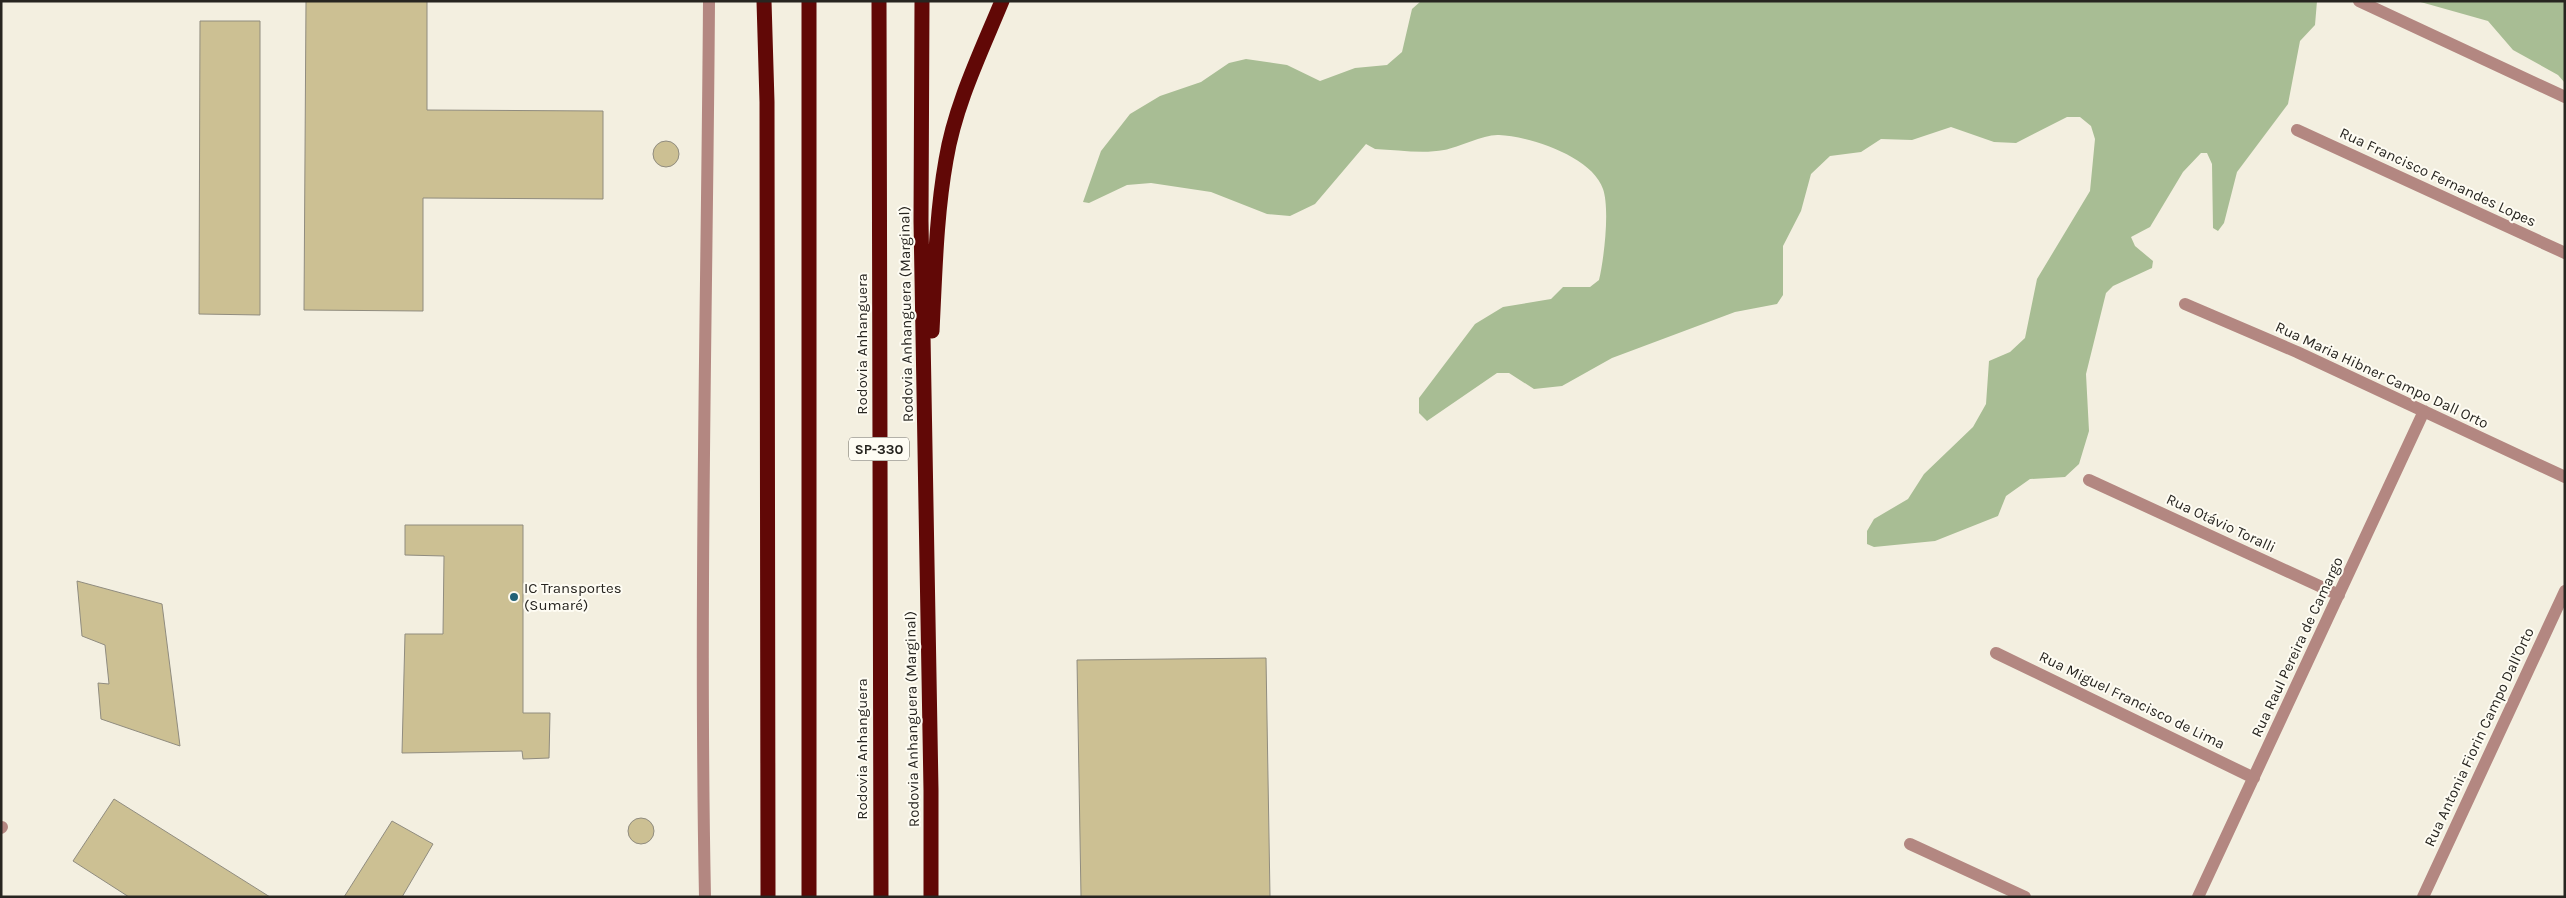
<svg xmlns="http://www.w3.org/2000/svg" width="2566" height="898" font-family="Karla,sans-serif">
<rect width="100%" height="100%" fill="#f3efe0"/>
<path fill="#a8bd94" d="M 1421,1 L 2317,1 L 2315,25 L 2300,41 L 2288,104 L 2237,172 L 2224,223 L 2218,231 L 2213,228 L 2212,164 L 2207,153 L 2201,153 L 2183,172 L 2150,227 L 2131,237 L 2135,246 L 2153,261 L 2152,268 L 2113,286 L 2106,293 L 2086,374 L 2089,431 L 2079,464 L 2065,477 L 2030,479 L 2006,496 L 1998,516 L 1935,541 L 1874,547 L 1867,544 L 1867,531 L 1874,519 L 1908,499 L 1924,474 L 1973,427 L 1986,404 L 1989,361 L 2010,352 L 2025,338 L 2037,279 L 2090,191 L 2095,139 L 2091,126 L 2080,117 L 2067,117 L 2016,143 L 1994,142 L 1951,127 L 1912,140 L 1881,139 L 1861,152 L 1830,156 L 1811,174 L 1801,211 L 1783,246 L 1783,295 L 1777,304 L 1735,312 L 1612,358 L 1562,386 L 1534,389 L 1509,373 L 1497,373 L 1427,421 L 1419,413 L 1419,398 L 1475,324 L 1503,307 L 1551,299 L 1563,287 L 1590,287 L 1599,280 C 1604,259 1610,209 1603,189 C 1593,157 1530,136 1499,135 C 1484,134 1460,147 1444,150 C 1423,154 1397,150 1375,149 L 1366,144 L 1315,204 L 1290,216 L 1267,214 L 1211,192 L 1151,183 L 1127,185 L 1089,203 L 1083,202 L 1101,151 L 1130,114 L 1160,96 L 1201,82 L 1229,63 L 1246,59 L 1287,65 L 1320,81 L 1355,68 L 1387,65 L 1402,52 L 1412,9 Z
M 2417,1 L 2565,1 L 2565,83 L 2558,75 L 2513,50 L 2488,21 Z"/>
<path fill="#ccc093" stroke="#908c7f" d="M 306,1 L 427,1 L 427,110 L 603,111 L 603,199 L 423,198 L 423,311 L 304,310 Z
M 200,21 L 260,21 L 260,315 L 199,314 Z
M653 154a13 13 0 1 1 26 0a13 13 0 1 1-26 0Z
M 405,525 L 523,525 L 523,713 L 550,713 L 549,758 L 523,759 L 522,751 L 402,753 L 405,634 L 443,634 L 444,556 L 405,555 Z
M 77,581 L 162,604 L 180,746 L 101,719 L 98,683 L 109,684 L 105,645 L 82,636 Z
M 1266,658 L 1270,897 L 1081,897 L 1077,660 Z
M 114,799 L 270,897 L 129,897 L 73,861 Z
M628 831a13 13 0 1 1 26 0a13 13 0 1 1-26 0Z
M 392,821 L 433,844 L 402,897 L 344,897 Z"/>
<g fill="none" stroke-linecap="round" stroke-linejoin="round">
<path stroke="#b38781" stroke-width="12" d="M 2359,1 L 2565,97
M 2297,130 L 2565,253
M 2185,304 L 2297,352 L 2565,477
M 2089,480 L 2339,595
M 1996,653 L 2254,778
M 1,828 L 2,827
M 1910,844 L 2025,897
M 705,897 C 699,598 707,300 709,1
M 2198,897 L 2424,411
M 2423,897 L 2565,591"/>
<path stroke="#610806" stroke-width="15" d="M 764,1 L 767,102 L 768,897
M 809,1 L 809,897
M 879,1 L 881,897
M 922,1 L 921,221 L 931,790 L 931,897
M 932,331 C 935,274 936,216 946,160 C 955,105 981,52 1002,1"/>
</g>
<circle fill="#226277" stroke="#fefcf3" stroke-width="2" cx="514" cy="597" r="5"/>
<g text-anchor="middle" stroke-width="4" stroke-linejoin="round" paint-order="stroke">
<rect fill="#fefcf3" stroke="#68665f" stroke-width="1" x="849" y="437.5" width="60" height="23" rx="4"/>
<g font-size="14" font-weight="bold" fill="#272520">
<text x="879" y="454">SP-330</text>
</g>
<g font-size="15" fill="#272520" stroke="#fefcf3">
<text transform="translate(2438 177) rotate(25)" y="5">Rua Francisco Fernandes Lopes</text>
<text transform="translate(906 314) rotate(-91)" y="5">Rodovia Anhanguera (Marginal)</text>
<text transform="translate(862 344) rotate(-90)" y="5">Rodovia Anhanguera</text>
<text transform="translate(2382 375) rotate(25)" y="5">Rua Maria Hibner Campo Dall Orto</text>
<text transform="translate(2221 523) rotate(25)" y="5">Rua Otávio Toralli</text>
<text transform="translate(2297 647) rotate(-65)" y="5">Rua Raul Pereira de Camargo</text>
<text transform="translate(2132 700) rotate(26)" y="5">Rua Miguel Francisco de Lima</text>
<text transform="translate(912 719) rotate(-91)" y="5">Rodovia Anhanguera (Marginal)</text>
<text transform="translate(2479 737) rotate(-65)" y="5">Rua Antonia Fiorin Campo Dall'Orto</text>
<text transform="translate(862 749) rotate(-90)" y="5">Rodovia Anhanguera</text>
</g>
<g font-size="15" fill="#272520" stroke="#fefcf3" text-anchor="start">
<text x="524" y="593">IC Transportes<tspan x="524" dy="17">(Sumaré)</tspan></text>
</g>
</g>
<rect width="2566" height="898" fill="none" stroke="#272520" stroke-width="5"/>
</svg>
